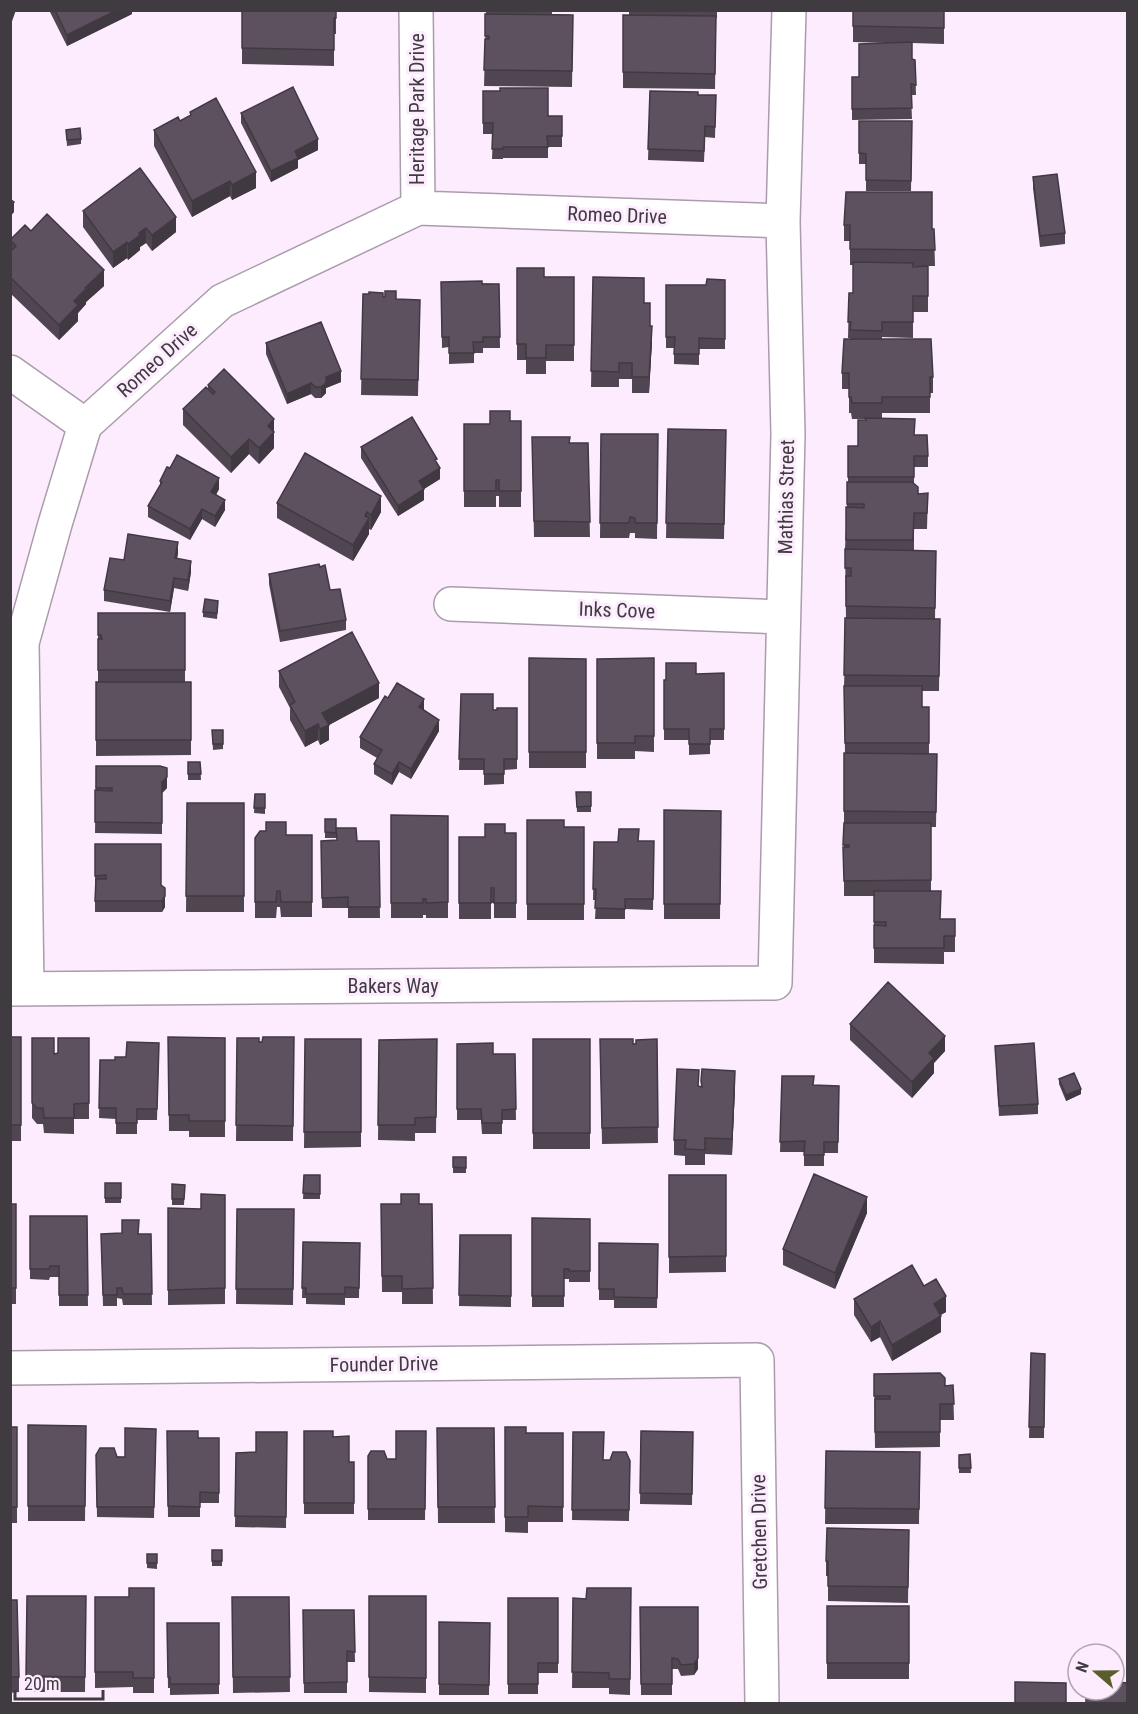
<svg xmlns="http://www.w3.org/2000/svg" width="1138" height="1714" font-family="'Roboto Condensed',sans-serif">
<rect width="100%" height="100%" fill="#fcecfe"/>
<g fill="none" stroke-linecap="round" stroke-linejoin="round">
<defs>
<path id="street" d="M 416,10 L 418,208
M 10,372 L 85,425
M 451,604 L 783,617
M 10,989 L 775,983 L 788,434 L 783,221 L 789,10
M 27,989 L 22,643 L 55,524 L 85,425 L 222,301 L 418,208 L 783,221
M 10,1368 L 757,1360 L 762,1704"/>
</defs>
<use href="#street" stroke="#aa9cac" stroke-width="36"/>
<use href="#street" stroke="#fff" stroke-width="33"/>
</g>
<path fill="#504652" d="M 49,10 L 132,10 L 132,14 L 67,46 Z
M 336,10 L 336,34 L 334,34 L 334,66 L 242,64 L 242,48 Z
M 486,10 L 552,10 L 552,14 L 573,15 L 572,87 L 484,86 Z
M 629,10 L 717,10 L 717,18 L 716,18 L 715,89 L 623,88 L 623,15 L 629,15 Z
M 853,10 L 944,10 L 944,44 L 912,43 L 912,59 L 915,60 L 916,95 L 911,95 L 912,119 L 852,120 L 852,77 L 859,77 L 887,43 L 853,42 Z
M 483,91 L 500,91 L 548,116 L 562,116 L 562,147 L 548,147 L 548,158 L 503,158 L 503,159 L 492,159 L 493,134 L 483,134 Z
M 650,91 L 698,95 L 716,95 L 715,138 L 705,137 L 704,162 L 648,160 Z
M 190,112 L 256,188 L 232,200 L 230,196 L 192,217 L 154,146 L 154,130 L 180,121 L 190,116 Z
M 241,113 L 318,150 L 298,160 L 298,168 L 271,182 L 241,123 Z
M 859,121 L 912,121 L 911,191 L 866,191 L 866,164 L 859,164 Z
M 66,130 L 81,139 L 81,144 L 67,146 Z
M 1033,177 L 1065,233 L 1065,244 L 1040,247 L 1033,188 Z
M 83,211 L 176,232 L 152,251 L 146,243 L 140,247 L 140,250 L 128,260 L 127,258 L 113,268 L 83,227 Z
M 844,225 L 934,229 L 935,266 L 913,266 L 913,267 L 928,266 L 928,312 L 913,312 L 913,338 L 882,337 L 882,339 L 933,377 L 933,393 L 930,393 L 930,413 L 882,413 L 882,419 L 914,435 L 928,456 L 928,467 L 914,467 L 914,484 L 918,494 L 928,493 L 927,529 L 914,529 L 914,550 L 936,551 L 935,619 L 940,619 L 939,691 L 922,691 L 922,707 L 929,707 L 929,754 L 937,754 L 936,827 L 931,827 L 931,891 L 940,919 L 955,919 L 955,952 L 944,952 L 944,964 L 874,963 L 874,896 L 844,896 L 844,753 L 845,753 L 844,686 L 846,618 L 845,549 L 848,482 L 848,446 L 858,446 L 865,420 L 865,419 L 852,419 L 851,413 L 849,413 L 849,389 L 842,389 L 842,373 L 850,339 L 850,338 L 848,338 L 849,293 L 853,293 L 853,265 L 850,265 L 850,241 L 844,241 Z
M 31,231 L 104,286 L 86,302 L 86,304 L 78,313 L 78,321 L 59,340 L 10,293 L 10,240 Z
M 517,268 L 544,277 L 574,277 L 574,361 L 546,361 L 546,374 L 526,374 L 526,360 L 517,360 Z
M 593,277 L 644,303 L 650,326 L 652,341 L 649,393 L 632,393 L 632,379 L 619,379 L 619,387 L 591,387 Z
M 725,280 L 725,349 L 699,349 L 699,365 L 674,364 L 674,348 L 666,348 L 666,285 L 706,285 Z
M 441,282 L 499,284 L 500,348 L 483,348 L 483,353 L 474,353 L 474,363 L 449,364 L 449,347 L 442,348 Z
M 363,294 L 396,299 L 420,300 L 418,396 L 361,395 Z
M 266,343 L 341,382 L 326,388 L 326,393 L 321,398 L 315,398 L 311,394 L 287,404 L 266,354 Z
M 208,385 L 274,419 L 274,448 L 259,464 L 249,454 L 231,473 L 183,425 L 183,409 L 208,389 Z
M 510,421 L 521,421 L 521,507 L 499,507 L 499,496 L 496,496 L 496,507 L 464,507 L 464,424 L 490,424 Z
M 668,429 L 726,430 L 724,539 L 666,538 Z
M 601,434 L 658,434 L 657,539 L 635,538 L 635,533 L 630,533 L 629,538 L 600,538 Z
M 532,437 L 570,443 L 588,443 L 590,537 L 534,537 Z
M 361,447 L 437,464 L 440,479 L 424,489 L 424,500 L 398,516 L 361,458 Z
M 160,481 L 219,489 L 216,495 L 225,510 L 215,527 L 202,519 L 190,540 L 148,517 L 148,506 L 160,486 Z
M 277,503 L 381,512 L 371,530 L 369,529 L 369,534 L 353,561 L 277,518 Z
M 178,553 L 177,558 L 191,572 L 188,591 L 174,588 L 170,612 L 104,601 L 104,590 L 124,560 Z
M 269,574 L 330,590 L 346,620 L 346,630 L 280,642 L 269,584 Z
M 218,606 L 217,619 L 203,617 L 203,612 Z
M 98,613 L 185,613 L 185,682 L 191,682 L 191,755 L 96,756 L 96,682 L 98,682 Z
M 529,658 L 586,659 L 586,768 L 529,768 Z
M 654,658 L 654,752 L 635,751 L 635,759 L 597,759 L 597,659 Z
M 279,671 L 379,698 L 329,725 L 329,740 L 320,745 L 318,740 L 305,747 L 290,720 L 290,708 L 279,687 Z
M 724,673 L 724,740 L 710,740 L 710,754 L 689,755 L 689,740 L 664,740 L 664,680 L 696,674 Z
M 461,694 L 493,710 L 517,708 L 517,769 L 504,770 L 504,784 L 484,785 L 484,770 L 459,770 Z
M 424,710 L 439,731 L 411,779 L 399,772 L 392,785 L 374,774 L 374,764 L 377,758 L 360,748 L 360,737 Z
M 212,730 L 223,730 L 223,749 L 213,750 Z
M 188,762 L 200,762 L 201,780 L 188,780 Z
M 96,766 L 167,768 L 167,788 L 162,793 L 162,834 L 95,833 Z
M 576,792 L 591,792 L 591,812 L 577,812 Z
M 255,794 L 265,794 L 265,814 L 254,813 Z
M 187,803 L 244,803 L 244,912 L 186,912 Z
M 664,810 L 721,811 L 720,919 L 664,919 Z
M 391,815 L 448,816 L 448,918 L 426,918 L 426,915 L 423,915 L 423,918 L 391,918 Z
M 325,819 L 336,819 L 336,838 L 325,838 Z
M 527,820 L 564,827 L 584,827 L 584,920 L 527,920 Z
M 505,833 L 516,833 L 516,918 L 494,918 L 494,903 L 491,903 L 491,919 L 459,919 L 459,837 L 485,837 Z
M 286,835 L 312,835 L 312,917 L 281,917 L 280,907 L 277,907 L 276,918 L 255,918 L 255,838 Z
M 321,841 L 379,841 L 380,918 L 348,918 L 348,908 L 322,908 Z
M 639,841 L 654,841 L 653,910 L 625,909 L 625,919 L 595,919 L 596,900 L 593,900 L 594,842 L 618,842 Z
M 95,844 L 161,885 L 165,907 L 162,912 L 95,912 Z
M 850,1024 L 945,1051 L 934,1063 L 934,1073 L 912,1098 L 850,1040 Z
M 10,1037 L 21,1037 L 21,1141 L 10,1141 Z
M 168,1037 L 225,1038 L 225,1137 L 189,1137 L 189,1131 L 169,1131 Z
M 294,1037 L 293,1141 L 236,1141 L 237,1038 L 262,1042 Z
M 32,1038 L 54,1054 L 58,1053 L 89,1038 L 89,1119 L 74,1119 L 74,1134 L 44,1133 L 43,1124 L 37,1124 L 32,1118 Z
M 305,1039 L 361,1039 L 361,1147 L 304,1148 Z
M 437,1039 L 436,1133 L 415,1133 L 415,1141 L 378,1140 L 379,1040 Z
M 533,1039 L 590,1039 L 590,1149 L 533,1149 Z
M 600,1039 L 633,1044 L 657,1039 L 658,1143 L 602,1144 Z
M 159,1043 L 157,1120 L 137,1120 L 137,1134 L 116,1134 L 116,1119 L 99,1118 L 100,1060 L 115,1060 L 126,1057 Z
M 457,1044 L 493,1054 L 515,1054 L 516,1120 L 502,1120 L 502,1134 L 482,1134 L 481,1120 L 457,1120 Z
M 995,1046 L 1038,1104 L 1038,1114 L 999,1116 Z
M 702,1069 L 735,1087 L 732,1155 L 705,1154 L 705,1165 L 685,1165 L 685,1156 L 674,1155 L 674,1140 L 699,1086 L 701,1086 Z
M 782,1076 L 813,1085 L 839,1086 L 838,1153 L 824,1153 L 824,1166 L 804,1166 L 804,1152 L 780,1152 Z
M 1059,1079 L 1081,1094 L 1066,1101 L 1059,1084 Z
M 453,1157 L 466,1157 L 466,1173 L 453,1173 Z
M 304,1175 L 320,1175 L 320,1199 L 303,1199 Z
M 669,1175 L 726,1175 L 726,1272 L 669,1273 Z
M 105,1183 L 121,1183 L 121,1203 L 105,1203 Z
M 172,1184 L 185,1185 L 184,1205 L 172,1205 Z
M 225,1195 L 225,1304 L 168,1305 L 168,1208 L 201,1209 Z
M 10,1204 L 16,1204 L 16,1304 L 10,1304 Z
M 381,1204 L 432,1204 L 433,1304 L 402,1304 L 402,1292 L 382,1292 Z
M 237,1209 L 294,1209 L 293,1305 L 236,1304 Z
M 867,1213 L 835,1289 L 783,1265 L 783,1249 Z
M 30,1216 L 87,1216 L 88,1306 L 59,1306 L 59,1277 L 50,1277 L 49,1280 L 30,1279 Z
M 532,1218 L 590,1219 L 590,1282 L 569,1282 L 569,1279 L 564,1279 L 564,1307 L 532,1307 Z
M 101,1234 L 151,1234 L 152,1305 L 123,1305 L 122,1299 L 117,1298 L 117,1306 L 103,1306 Z
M 460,1235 L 511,1235 L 511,1307 L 459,1306 Z
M 303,1242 L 360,1243 L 359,1298 L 345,1298 L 345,1305 L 306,1304 L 306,1298 L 302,1298 Z
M 599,1243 L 658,1244 L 657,1308 L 614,1308 L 614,1300 L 599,1300 Z
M 924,1286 L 946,1312 L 940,1315 L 941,1332 L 892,1361 L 880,1337 L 871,1342 L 854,1315 L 854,1299 Z
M 1031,1353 L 1045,1354 L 1044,1438 L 1029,1438 Z
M 874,1374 L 945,1386 L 953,1385 L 954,1420 L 940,1420 L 940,1447 L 875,1448 Z
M 28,1425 L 86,1426 L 85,1521 L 28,1521 Z
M 10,1427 L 17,1427 L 17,1523 L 10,1523 Z
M 505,1427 L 526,1433 L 563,1433 L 563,1522 L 528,1522 L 528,1533 L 505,1532 Z
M 437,1428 L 494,1428 L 495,1523 L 438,1523 Z
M 156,1429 L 154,1518 L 97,1517 L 96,1455 L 125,1457 Z
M 167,1431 L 198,1438 L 219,1438 L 219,1503 L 200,1503 L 200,1517 L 168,1517 Z
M 304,1431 L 333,1437 L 349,1462 L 354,1462 L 354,1514 L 304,1514 Z
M 426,1431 L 425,1520 L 368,1520 L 368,1456 L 387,1459 L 396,1459 Z
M 641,1431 L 693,1432 L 692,1505 L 640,1504 Z
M 287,1432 L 286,1528 L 235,1527 L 236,1453 L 256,1452 Z
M 573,1432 L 603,1460 L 630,1461 L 629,1521 L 572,1520 Z
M 826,1451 L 920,1452 L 919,1524 L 825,1524 Z
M 970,1454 L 971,1473 L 959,1473 L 959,1455 Z
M 909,1530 L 908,1603 L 828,1601 L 828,1576 L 826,1576 L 826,1561 Z
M 212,1550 L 222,1550 L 222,1566 L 212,1566 Z
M 147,1554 L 157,1554 L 157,1569 L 147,1568 Z
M 154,1588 L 154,1693 L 133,1693 L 133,1687 L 95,1688 L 95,1597 L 129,1597 Z
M 631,1588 L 630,1695 L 609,1694 L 609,1688 L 572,1688 L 573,1598 L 586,1599 Z
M 27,1596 L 86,1596 L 85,1692 L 26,1692 Z
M 369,1596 L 426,1596 L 426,1693 L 369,1692 Z
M 232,1597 L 289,1597 L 290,1692 L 233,1693 Z
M 508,1598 L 558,1598 L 558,1673 L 538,1673 L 538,1694 L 508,1694 Z
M 10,1600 L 19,1677 L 19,1692 L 10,1693 Z
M 827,1606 L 909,1606 L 909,1679 L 827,1679 Z
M 640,1607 L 698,1669 L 694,1675 L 681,1676 L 678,1669 L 672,1669 L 672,1695 L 641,1695 Z
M 303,1610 L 354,1610 L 355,1662 L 347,1662 L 347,1693 L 304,1693 Z
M 439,1622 L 490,1623 L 489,1695 L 439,1695 Z
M 167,1623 L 219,1623 L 219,1694 L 170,1695 L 170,1688 L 168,1688 Z"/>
<path fill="#413942" d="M 11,10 L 16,10 L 10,27 Z
M 117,10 L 132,10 L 132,14 L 67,46 L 67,35 Z
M 318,139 L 318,150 L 298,160 L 298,168 L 271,182 L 271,171 L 295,151 Z
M 256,172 L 256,188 L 232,200 L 232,185 Z
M 230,181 L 230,196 L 192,217 L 192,201 Z
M 14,202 L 14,212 L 10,217 L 10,206 Z
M 176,217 L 176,232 L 152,251 L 152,235 Z
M 146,228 L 146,243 L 140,247 L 140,250 L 128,260 L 128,244 L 139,233 Z
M 127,242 L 127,258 L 113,268 L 113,252 Z
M 104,270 L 104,286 L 86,302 L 86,304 L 78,313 L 78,321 L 59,340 L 59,325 L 74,301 L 85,288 Z
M 652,326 L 652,341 L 649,393 L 649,377 Z
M 341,371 L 341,382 L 326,388 L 326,393 L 321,398 L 321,387 L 326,377 Z
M 311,383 L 311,394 L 287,404 L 287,394 Z
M 274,419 L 274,448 L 259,464 L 259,448 L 268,426 Z
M 249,439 L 249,454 L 231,473 L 231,457 Z
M 440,468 L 440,479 L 419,492 L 419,481 Z
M 219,478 L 219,489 L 211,503 L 211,492 Z
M 424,489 L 424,500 L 398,516 L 398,506 Z
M 381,496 L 381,512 L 371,530 L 371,515 Z
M 225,500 L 225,510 L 215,527 L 215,516 Z
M 202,509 L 202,519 L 190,540 L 190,529 Z
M 367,512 L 367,521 L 369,518 L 369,534 L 353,561 L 353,545 L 365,516 Z
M 178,542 L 178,553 L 175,569 L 175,558 Z
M 191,561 L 191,572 L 188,591 L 188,580 Z
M 174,578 L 174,588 L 170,612 L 170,601 Z
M 379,683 L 379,698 L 329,725 L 329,740 L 320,745 L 320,729 L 322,713 Z
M 424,699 L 424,710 L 419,718 L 419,707 Z
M 439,720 L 439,731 L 411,779 L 411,769 Z
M 318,724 L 318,740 L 305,747 L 305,731 Z
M 399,762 L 399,772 L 392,785 L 392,774 Z
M 167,777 L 167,788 L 162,793 L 162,782 Z
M 165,896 L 165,907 L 162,912 L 162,901 Z
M 945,1036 L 945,1051 L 934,1063 L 934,1073 L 912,1098 L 912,1082 L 929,1053 Z
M 735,1071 L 735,1087 L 732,1155 L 732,1139 Z
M 1081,1089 L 1081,1094 L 1066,1101 L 1066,1095 Z
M 867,1197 L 867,1213 L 835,1289 L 835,1273 Z
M 946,1296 L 946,1312 L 934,1319 L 934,1304 Z
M 941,1316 L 941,1332 L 892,1361 L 892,1345 Z
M 880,1321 L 880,1337 L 871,1342 L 871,1327 Z
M 698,1658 L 698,1669 L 694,1675 L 694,1664 Z"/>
<path fill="#5d515f" stroke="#413942" stroke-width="1.5" d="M 55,10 L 117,10 L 67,35 Z
M 242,10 L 336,10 L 336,18 L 334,18 L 334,50 L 242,48 Z
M 853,10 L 944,10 L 944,28 L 853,26 Z
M 485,14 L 573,15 L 572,71 L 484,70 L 485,39 L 489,39 L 489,36 L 485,36 Z
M 623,15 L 716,16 L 715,74 L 623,72 Z
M 912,42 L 912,59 L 915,60 L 916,85 L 911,84 L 912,108 L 852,109 L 852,77 L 859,77 L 859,44 Z
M 293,87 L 318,139 L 295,151 L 298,158 L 271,171 L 241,113 Z
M 500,88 L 548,88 L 548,116 L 562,116 L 562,136 L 547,136 L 548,147 L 503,147 L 503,149 L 492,149 L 493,123 L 483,123 L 483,91 L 500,91 Z
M 650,91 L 698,92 L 698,95 L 716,95 L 715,127 L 705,126 L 704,151 L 648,149 Z
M 216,98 L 256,172 L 232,185 L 230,181 L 192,201 L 154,130 L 178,117 L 180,121 L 191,115 L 190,112 Z
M 859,121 L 912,121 L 911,181 L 866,180 L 866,154 L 859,153 Z
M 80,128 L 81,139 L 67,140 L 66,130 Z
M 140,168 L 176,217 L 152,235 L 146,228 L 139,233 L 140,235 L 128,244 L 127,242 L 113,252 L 83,211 Z
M 1057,174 L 1065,233 L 1040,236 L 1033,177 Z
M 846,192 L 932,192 L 932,229 L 934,229 L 935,250 L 850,249 L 850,225 L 844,225 Z
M 10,199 L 14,202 L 10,206 Z
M 47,214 L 104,270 L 85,288 L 86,289 L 74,301 L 78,305 L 59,325 L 10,277 L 10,252 L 16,246 L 10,240 L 25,225 L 31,231 Z
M 853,262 L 913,263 L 913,267 L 928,266 L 928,296 L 913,296 L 913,322 L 882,322 L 882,331 L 850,330 L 851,322 L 848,322 L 849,293 L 853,293 Z
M 517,268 L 544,268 L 544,277 L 574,277 L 574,345 L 546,345 L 546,358 L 526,358 L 526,344 L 517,344 Z
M 593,277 L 644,278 L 644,303 L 650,303 L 650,326 L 652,326 L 649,377 L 632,377 L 632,363 L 619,363 L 619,372 L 591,371 Z
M 707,279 L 725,280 L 725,339 L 699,338 L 699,354 L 674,354 L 675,337 L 666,337 L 666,285 L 706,285 Z
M 482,281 L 482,284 L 499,284 L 500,337 L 483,337 L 483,342 L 473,342 L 474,353 L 449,353 L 449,337 L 442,337 L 441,282 Z
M 385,291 L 396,291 L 396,299 L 420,300 L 418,380 L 361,379 L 363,294 L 369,294 L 369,292 L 383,293 L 383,297 L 385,297 Z
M 321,322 L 341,371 L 326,377 L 326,383 L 321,387 L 315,387 L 311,383 L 287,394 L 266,343 Z
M 844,339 L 931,339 L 933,377 L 930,377 L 930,397 L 882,397 L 882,403 L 852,403 L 851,397 L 849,397 L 849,373 L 842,373 Z
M 224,369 L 274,419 L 268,426 L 274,432 L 259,448 L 249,439 L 231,457 L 183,409 L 206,387 L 213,394 L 215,392 L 208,385 Z
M 490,411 L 510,411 L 510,421 L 521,421 L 521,491 L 499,491 L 499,480 L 496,480 L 496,491 L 464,491 L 464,424 L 490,424 Z
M 412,417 L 437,459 L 435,460 L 440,468 L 419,481 L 424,489 L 398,506 L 361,447 Z
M 865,418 L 915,419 L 914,435 L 927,435 L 928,456 L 914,456 L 914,477 L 848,477 L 848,446 L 858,446 L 858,420 L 866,420 Z
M 668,429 L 726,430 L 724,524 L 666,523 Z
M 601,434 L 658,434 L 657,523 L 635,523 L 635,518 L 630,517 L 629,523 L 600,523 Z
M 532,437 L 570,437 L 569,443 L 588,443 L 590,522 L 534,521 Z
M 305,453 L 381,496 L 371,515 L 367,512 L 365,516 L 369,518 L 353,545 L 277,503 Z
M 177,455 L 219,478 L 211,492 L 225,500 L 215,516 L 202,509 L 190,529 L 148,506 L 162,482 L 160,481 L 167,467 L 170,468 Z
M 847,482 L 912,482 L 918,487 L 918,494 L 928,493 L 927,513 L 914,513 L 913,540 L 846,540 L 846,507 L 864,508 L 864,504 L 847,504 Z
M 128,534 L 178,542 L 175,558 L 191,561 L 188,580 L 174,578 L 170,601 L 104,590 L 110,558 L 124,560 Z
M 845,549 L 936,551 L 935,608 L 846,606 L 846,576 L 851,576 L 851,568 L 845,568 Z
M 319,564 L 320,567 L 325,565 L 330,590 L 340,589 L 346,620 L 280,631 L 269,574 Z
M 205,599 L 218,601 L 217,613 L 203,612 Z
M 98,613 L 185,613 L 185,670 L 98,670 L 98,639 L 102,639 L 101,635 L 98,635 Z
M 845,618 L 940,619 L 939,676 L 844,675 Z
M 352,632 L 379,683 L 322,713 L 329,725 L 320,729 L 318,724 L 305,731 L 290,705 L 295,702 L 279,671 Z
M 529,658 L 586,659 L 586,752 L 529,752 Z
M 654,658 L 654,736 L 635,736 L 635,743 L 597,743 L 597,659 Z
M 666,663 L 696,663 L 696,674 L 724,673 L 724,729 L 710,729 L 710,744 L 689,744 L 689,729 L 664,729 L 664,680 L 666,680 Z
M 96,682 L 191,682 L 191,740 L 96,740 Z
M 397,683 L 424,699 L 419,707 L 439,720 L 411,769 L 399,762 L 392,774 L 374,764 L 382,750 L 360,737 L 385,696 L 388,698 Z
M 844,686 L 922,686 L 922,707 L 929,707 L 929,743 L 845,743 Z
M 461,694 L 493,694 L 493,710 L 497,710 L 497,708 L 517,708 L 517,759 L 504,759 L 504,774 L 484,774 L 484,759 L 459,759 Z
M 212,730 L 223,730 L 223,744 L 213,744 Z
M 844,753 L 937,754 L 936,812 L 844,811 Z
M 188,762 L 200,762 L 201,774 L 188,774 Z
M 96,766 L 160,766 L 167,768 L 167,777 L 162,782 L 162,823 L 95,822 L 95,790 L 112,791 L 112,788 L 96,788 Z
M 576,792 L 591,792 L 591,806 L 577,807 Z
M 255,794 L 265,794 L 265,808 L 254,808 Z
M 187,803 L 244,803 L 244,896 L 186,896 Z
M 664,810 L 721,811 L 720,904 L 664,904 Z
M 391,815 L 448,816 L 448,902 L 426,903 L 426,899 L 423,899 L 423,903 L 391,903 Z
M 325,819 L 336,819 L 336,833 L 325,832 Z
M 527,820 L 564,820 L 564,827 L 584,827 L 584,904 L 527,904 Z
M 266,822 L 286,822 L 286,835 L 312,835 L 312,902 L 281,902 L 280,891 L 277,891 L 276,902 L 255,902 L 255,838 L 260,831 L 266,831 Z
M 844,823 L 931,823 L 931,880 L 844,881 L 843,847 L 849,847 L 849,845 L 843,845 Z
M 485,824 L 505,824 L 505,833 L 516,833 L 516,903 L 494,903 L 494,888 L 491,888 L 491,903 L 459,903 L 459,837 L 485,837 Z
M 336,828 L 356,828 L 357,841 L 379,841 L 380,907 L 348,907 L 348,897 L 322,898 L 321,841 L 337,840 Z
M 619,829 L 639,829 L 638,841 L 654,841 L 653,899 L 625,899 L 625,909 L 595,908 L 596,889 L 593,889 L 594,842 L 618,842 Z
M 95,844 L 161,844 L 161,885 L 165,888 L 165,896 L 162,901 L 95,901 L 96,879 L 106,879 L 106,875 L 95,876 Z
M 874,891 L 941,891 L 940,919 L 955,919 L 955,936 L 944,936 L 944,948 L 874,948 L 874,925 L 886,926 L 886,922 L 874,922 Z
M 888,982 L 945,1036 L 929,1053 L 934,1058 L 912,1082 L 850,1024 Z
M 10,1037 L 21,1037 L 21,1125 L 10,1125 Z
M 168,1037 L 225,1038 L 225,1121 L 189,1121 L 189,1115 L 169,1115 Z
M 263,1037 L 294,1037 L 293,1126 L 236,1125 L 237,1038 L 259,1038 L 259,1042 L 262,1042 Z
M 32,1038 L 54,1038 L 54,1054 L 58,1053 L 58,1038 L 89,1038 L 89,1103 L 74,1104 L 74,1118 L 44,1118 L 43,1108 L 37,1108 L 32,1103 Z
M 305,1039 L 361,1039 L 361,1132 L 304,1132 Z
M 437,1039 L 436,1117 L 415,1118 L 415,1125 L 378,1125 L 379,1040 Z
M 533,1039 L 590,1039 L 590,1133 L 533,1133 Z
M 600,1039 L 633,1039 L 633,1044 L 636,1044 L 636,1040 L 657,1039 L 658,1127 L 602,1128 Z
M 127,1042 L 159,1043 L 157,1109 L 137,1109 L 137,1123 L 116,1123 L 116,1108 L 99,1108 L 100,1060 L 115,1060 L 115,1057 L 126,1057 Z
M 493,1043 L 493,1054 L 515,1054 L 516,1109 L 502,1110 L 502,1123 L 482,1123 L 481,1109 L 457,1109 L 457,1044 Z
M 1034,1043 L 1038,1104 L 999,1106 L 995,1046 Z
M 677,1069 L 699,1070 L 698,1086 L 702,1087 L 701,1081 L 702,1069 L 735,1071 L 732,1139 L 705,1138 L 705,1150 L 685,1149 L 686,1140 L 674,1140 Z
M 1074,1073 L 1081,1089 L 1066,1095 L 1059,1079 Z
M 782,1076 L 814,1076 L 813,1085 L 839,1086 L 838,1142 L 824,1142 L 824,1155 L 804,1155 L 805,1141 L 780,1142 Z
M 453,1157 L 466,1157 L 466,1168 L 453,1167 Z
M 814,1174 L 867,1197 L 835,1273 L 783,1249 Z
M 304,1175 L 320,1175 L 320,1194 L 303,1193 Z
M 669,1175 L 726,1175 L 726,1256 L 669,1257 Z
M 105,1183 L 121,1183 L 121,1198 L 105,1198 Z
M 172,1184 L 185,1185 L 184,1199 L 172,1199 Z
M 201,1194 L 225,1195 L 225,1288 L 168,1290 L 168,1208 L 201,1209 Z
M 401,1194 L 419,1194 L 419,1204 L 432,1204 L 433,1288 L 402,1289 L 402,1276 L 382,1276 L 381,1204 L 401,1204 Z
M 10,1204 L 16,1204 L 16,1288 L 10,1288 Z
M 237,1209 L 294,1209 L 293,1289 L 236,1289 Z
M 30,1216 L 87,1216 L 88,1295 L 59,1295 L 59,1266 L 50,1266 L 49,1269 L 30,1269 Z
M 532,1218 L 590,1219 L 590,1271 L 569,1271 L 569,1269 L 564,1269 L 564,1296 L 532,1296 Z
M 122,1220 L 139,1220 L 138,1234 L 151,1234 L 152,1294 L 123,1294 L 122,1288 L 117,1288 L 117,1295 L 103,1295 L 101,1234 L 122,1233 Z
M 460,1235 L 511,1235 L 511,1296 L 459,1295 Z
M 303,1242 L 360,1243 L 359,1288 L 345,1287 L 345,1294 L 306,1294 L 306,1288 L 302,1288 Z
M 599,1243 L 658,1244 L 657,1298 L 614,1297 L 614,1289 L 599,1289 Z
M 912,1265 L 924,1286 L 936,1279 L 946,1296 L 934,1304 L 941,1316 L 892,1345 L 880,1321 L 871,1327 L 854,1299 Z
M 1031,1353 L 1045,1354 L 1044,1427 L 1029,1427 Z
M 940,1373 L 945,1378 L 945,1386 L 953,1385 L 954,1404 L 940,1404 L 940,1432 L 875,1432 L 875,1399 L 890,1399 L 890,1396 L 874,1396 L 874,1374 Z
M 28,1425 L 86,1426 L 85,1506 L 28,1506 Z
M 10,1427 L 17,1427 L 17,1507 L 10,1507 Z
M 505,1427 L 526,1427 L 526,1433 L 563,1433 L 563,1507 L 528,1506 L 528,1517 L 505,1517 Z
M 125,1428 L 156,1429 L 154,1507 L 97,1507 L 96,1455 L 100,1448 L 114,1448 L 117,1457 L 125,1457 Z
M 437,1428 L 494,1428 L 495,1507 L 438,1507 Z
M 167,1431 L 198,1431 L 198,1438 L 219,1438 L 219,1493 L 200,1492 L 200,1507 L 168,1506 Z
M 304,1431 L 333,1431 L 333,1437 L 349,1436 L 349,1462 L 354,1462 L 354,1503 L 304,1503 Z
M 396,1431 L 426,1431 L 425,1509 L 368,1509 L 368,1456 L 371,1451 L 384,1451 L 387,1459 L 396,1459 Z
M 641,1431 L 693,1432 L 692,1494 L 640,1493 Z
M 256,1432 L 287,1432 L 286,1517 L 235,1516 L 236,1453 L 256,1452 Z
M 573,1432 L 604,1432 L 603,1460 L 610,1460 L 613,1452 L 626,1452 L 630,1461 L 629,1510 L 572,1510 Z
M 826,1451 L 920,1452 L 919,1509 L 825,1508 Z
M 970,1454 L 971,1468 L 959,1468 L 959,1455 Z
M 827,1528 L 909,1530 L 908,1587 L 828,1586 L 828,1561 L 826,1561 Z
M 212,1550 L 222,1550 L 222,1561 L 212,1561 Z
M 147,1554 L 157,1554 L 157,1563 L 147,1563 Z
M 129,1588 L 154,1588 L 154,1678 L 133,1678 L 133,1672 L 95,1672 L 95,1597 L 129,1597 Z
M 587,1588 L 631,1588 L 630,1679 L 609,1679 L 609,1673 L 572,1672 L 573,1598 L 586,1599 Z
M 27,1596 L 86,1596 L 85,1677 L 26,1676 Z
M 369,1596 L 426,1596 L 426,1678 L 369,1677 Z
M 232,1597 L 289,1597 L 290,1677 L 233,1677 Z
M 508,1598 L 558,1598 L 558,1663 L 538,1663 L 538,1684 L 508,1684 Z
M 10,1600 L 17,1600 L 19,1677 L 10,1677 Z
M 827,1606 L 909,1606 L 909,1663 L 827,1663 Z
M 640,1607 L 698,1607 L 698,1658 L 694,1664 L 681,1665 L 678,1659 L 672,1658 L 672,1684 L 641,1684 Z
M 303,1610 L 354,1610 L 355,1652 L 347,1651 L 347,1682 L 304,1683 Z
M 439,1622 L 490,1623 L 489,1685 L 439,1684 Z
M 167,1623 L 219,1623 L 219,1684 L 170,1684 L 170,1677 L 168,1677 Z
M 1015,1682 L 1066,1683 L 1066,1704 L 1015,1704 Z
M 1114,1682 L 1128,1683 L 1128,1704 L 1086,1704 L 1086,1690 L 1114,1690 Z"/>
<g text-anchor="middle" stroke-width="6" stroke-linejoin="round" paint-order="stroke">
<g font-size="20" fill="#403a41" stroke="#fcecfe">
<text transform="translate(417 109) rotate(-90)" y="7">Heritage Park Drive</text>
<text transform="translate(617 215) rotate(2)" y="7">Romeo Drive</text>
<text transform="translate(157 360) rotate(-42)" y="7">Romeo Drive</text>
<text transform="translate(786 497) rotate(-89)" y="7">Mathias Street</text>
<text transform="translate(617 610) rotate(2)" y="7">Inks Cove</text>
<text x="393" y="993">Bakers Way</text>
<text transform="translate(384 1364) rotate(-1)" y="7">Founder Drive</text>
<text transform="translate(759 1532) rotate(-91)" y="7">Gretchen Drive</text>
</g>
</g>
<rect width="1138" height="1714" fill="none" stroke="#403a41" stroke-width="24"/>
<g transform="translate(1096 1672) rotate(290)"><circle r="28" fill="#fcecfe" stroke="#b1a5b2" stroke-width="1.5"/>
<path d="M0-4.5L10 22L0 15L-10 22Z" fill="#5b5d2b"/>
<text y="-9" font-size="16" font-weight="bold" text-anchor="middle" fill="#403a41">N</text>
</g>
<path d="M15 1690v9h88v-9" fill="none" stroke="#403a41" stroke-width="3"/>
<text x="24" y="1690" font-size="18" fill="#403a41" stroke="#fcecfe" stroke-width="4.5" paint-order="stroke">20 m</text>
</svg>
